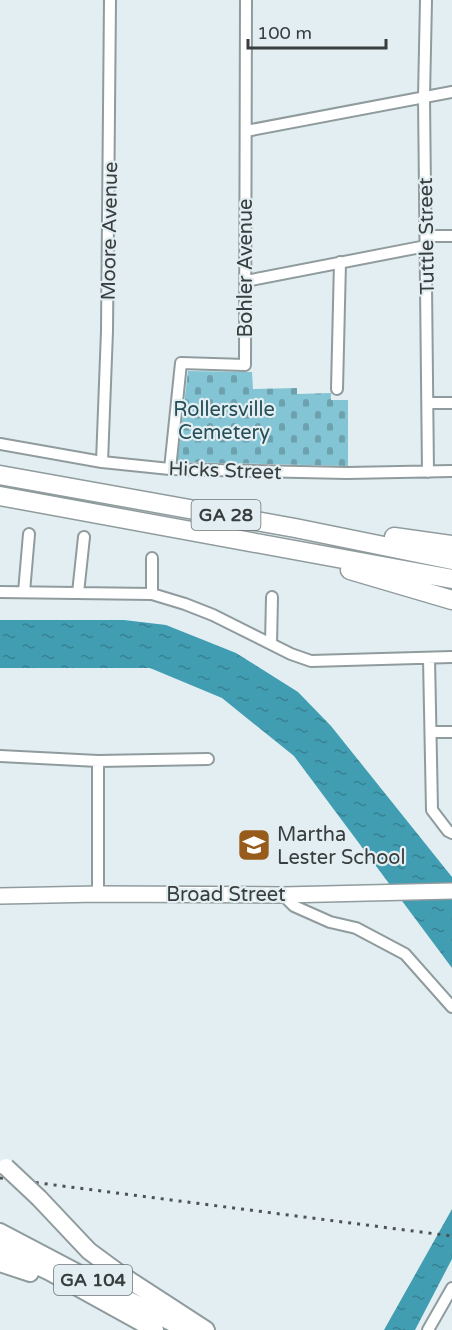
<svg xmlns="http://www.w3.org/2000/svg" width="452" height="1330" font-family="'Varela Round',sans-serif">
<defs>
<pattern id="cemetery-stones" width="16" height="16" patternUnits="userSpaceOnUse" patternTransform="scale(1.5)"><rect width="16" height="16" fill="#84c5d5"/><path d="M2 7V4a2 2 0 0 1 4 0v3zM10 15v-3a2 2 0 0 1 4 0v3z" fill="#6da1ae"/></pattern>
<pattern id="water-ripples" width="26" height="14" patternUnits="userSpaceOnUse" patternTransform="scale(1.5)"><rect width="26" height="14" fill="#409db2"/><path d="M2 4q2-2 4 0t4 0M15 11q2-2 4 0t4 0" fill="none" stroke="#378192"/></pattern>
</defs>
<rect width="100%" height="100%" fill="#e2eef1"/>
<path fill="url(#cemetery-stones)" d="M 188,371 L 252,372 L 253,389 L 297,388 L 297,394 L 331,393 L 331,400 L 348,400 L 348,466 L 177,462 Z"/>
<path fill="url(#water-ripples)" d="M 0,620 L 124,620 L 166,625 L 236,653 L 298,692 L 331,726 L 452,877 L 452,968 L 294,756 L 222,698 L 150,668 L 0,668 Z
M 452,1209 L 452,1259 L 415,1330 L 384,1330 Z"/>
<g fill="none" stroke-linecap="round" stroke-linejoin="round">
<defs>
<path id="minor" d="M 426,0 L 424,97 L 428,472
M 246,131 L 452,92
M 426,236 L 452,236
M 246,281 L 426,246
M 337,389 L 340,262
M 428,403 L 452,403
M 0,444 L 102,462 L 170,469 L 347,473 L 452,471
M 102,462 L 107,331 L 110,0
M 170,469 L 181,363 L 245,365 L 246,0
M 152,558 L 152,594
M 0,592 L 152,594 L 185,604 L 213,615 L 291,654 L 311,661 L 452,657
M 24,592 L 29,534
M 78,593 L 84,537
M 271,644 L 272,597
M 429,658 L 432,810 L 448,831 L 452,833
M 431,732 L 452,732
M 0,756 L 98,761 L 208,759
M 98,894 L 98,761
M 283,895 L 294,906 L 330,922 L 356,928 L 405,954 L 452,1007
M 428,1330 L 452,1288"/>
<path id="secondary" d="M 0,896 L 98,894 L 283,895 L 452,891"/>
<path id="primary" d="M 39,1198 L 89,1251 L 123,1276 L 206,1330
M 0,1232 L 186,1330
M 0,1248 L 50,1272 L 155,1330
M 0,1263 L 30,1273"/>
<path id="motorway" d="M 0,475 L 295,528 L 452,560
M 0,496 L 452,579
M 394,537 L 452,545
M 350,570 L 452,600"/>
</defs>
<use href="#minor" stroke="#909b9e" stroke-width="14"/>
<use href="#secondary" stroke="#909b9e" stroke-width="18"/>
<use href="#primary" stroke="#909b9e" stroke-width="20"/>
<use href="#motorway" stroke="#909b9e" stroke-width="21"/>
<use href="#minor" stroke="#fff" stroke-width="10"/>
<use href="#secondary" stroke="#fff" stroke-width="15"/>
<use href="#primary" stroke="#fff" stroke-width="16"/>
<use href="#motorway" stroke="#fff" stroke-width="18"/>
<path stroke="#4d5355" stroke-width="3" stroke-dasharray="3 6" stroke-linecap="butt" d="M 0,1178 L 452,1236"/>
<defs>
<path id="primary-bridge" d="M 6,1167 L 39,1198"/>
</defs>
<use href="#primary-bridge" stroke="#909b9e" stroke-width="20" stroke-linecap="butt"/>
<use href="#primary-bridge" stroke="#fff" stroke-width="16"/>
</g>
<defs>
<symbol id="school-square" viewBox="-11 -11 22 22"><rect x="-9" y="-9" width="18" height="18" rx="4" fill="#975c1c" stroke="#e2eef1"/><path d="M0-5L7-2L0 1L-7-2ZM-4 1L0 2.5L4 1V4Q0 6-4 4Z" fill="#fff"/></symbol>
</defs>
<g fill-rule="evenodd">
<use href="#school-square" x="235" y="826" width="38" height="38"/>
</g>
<g text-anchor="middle" stroke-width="4.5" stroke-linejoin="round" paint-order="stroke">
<g fill="#e2eef1" stroke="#6b7274" stroke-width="1.5">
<rect x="191.5" y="500" width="69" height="30" rx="4.5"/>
<rect x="54" y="1265" width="78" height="30" rx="4.5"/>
</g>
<g font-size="18" font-weight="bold" fill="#383d3e">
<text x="226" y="521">GA 28</text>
<text x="93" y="1286">GA 104</text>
</g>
<g font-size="20" fill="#383d3e" stroke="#e2eef1">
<text transform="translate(109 231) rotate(-89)" y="7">Moore Avenue</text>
<text transform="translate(426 236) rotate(-91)" y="7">Tuttle Street</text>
<text transform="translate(245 268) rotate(-90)" y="7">Bohler Avenue</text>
<text transform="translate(225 470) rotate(2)" y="7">Hicks Street</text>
<text x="226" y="901">Broad Street</text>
</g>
<g font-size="20" fill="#254e58" stroke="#e2eef1">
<text x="224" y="416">Rollersville<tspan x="224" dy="23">Cemetery</tspan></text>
</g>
<g font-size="20" fill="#383d3e" stroke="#e2eef1" text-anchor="start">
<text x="277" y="841">Martha<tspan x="277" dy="23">Lester School</tspan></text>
</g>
</g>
<path d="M248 39v9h138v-9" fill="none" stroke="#383d3e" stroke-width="3"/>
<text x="257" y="39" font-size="18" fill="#383d3e" stroke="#e2eef1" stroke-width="4.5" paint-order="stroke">100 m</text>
</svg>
